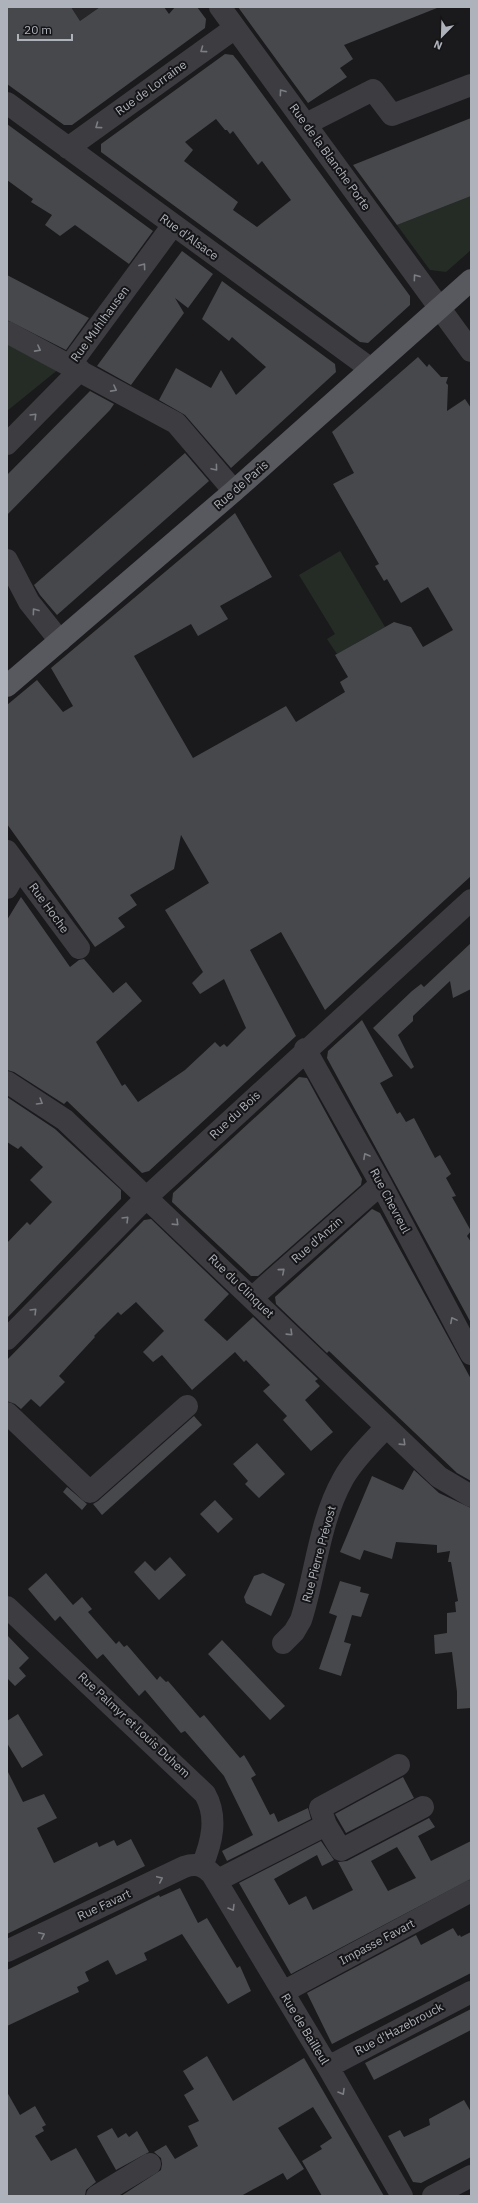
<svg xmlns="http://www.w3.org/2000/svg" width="478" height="2203" font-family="'IBM Plex Sans',sans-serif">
<rect width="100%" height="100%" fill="#1a1a1c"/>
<path fill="#262629" d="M 71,7 L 100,7 L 80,21 Z"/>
<path fill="#252c26" d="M 471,196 L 471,250 L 446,272 L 430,270 L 397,225 Z
M 7,343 L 60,368 L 7,411 Z
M 340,551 L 385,627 L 337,654 L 327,639 L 335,634 L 299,575 Z"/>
<path fill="#47484c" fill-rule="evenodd" d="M 7,7 L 71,7 L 80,21 L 100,7 L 164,7 L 169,14 L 175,7 L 197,7 L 206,19 L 205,28 L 72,125 L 64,125 L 7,84 Z
M 238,7 L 437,7 L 437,8 L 344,45 L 353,59 L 340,68 L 347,77 L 308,103 Z
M 225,54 L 233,55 L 238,61 L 410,296 L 410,305 L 368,343 L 360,342 L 101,152 L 101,144 ZM 216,119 L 225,130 L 227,130 L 230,134 L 233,131 L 258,165 L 262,161 L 291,200 L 257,227 L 233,210 L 238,202 L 184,161 L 193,150 L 185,142 Z
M 471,118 L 471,196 L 397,225 L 353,165 Z
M 7,124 L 153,231 L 129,264 L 75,225 L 60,236 L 45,225 L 52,215 L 31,202 L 33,199 L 7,180 Z
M 182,251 L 213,274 L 188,308 L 175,298 L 184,313 L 131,385 L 97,366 Z
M 7,275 L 89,318 L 66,350 L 7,320 Z
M 222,281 L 335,364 L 336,372 L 231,468 L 185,415 L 159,400 L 176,368 L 211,388 L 221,370 L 236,395 L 266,367 L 232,337 L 229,341 L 202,319 Z
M 418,357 L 427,367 L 429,364 L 441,377 L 448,377 L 446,383 L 448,385 L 447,411 L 465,399 L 471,408 L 471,876 L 325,1010 L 281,932 L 250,950 L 296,1036 L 149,1171 L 142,1173 L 67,1101 L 64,1104 L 14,1072 L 7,1070 L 7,920 L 21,897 L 70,967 L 79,960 L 84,959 L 113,993 L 126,982 L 142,1001 L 96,1042 L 122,1086 L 125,1084 L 138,1102 L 185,1070 L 215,1042 L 220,1047 L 224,1044 L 227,1047 L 246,1028 L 224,979 L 200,994 L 192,983 L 203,972 L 165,910 L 209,883 L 181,835 L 174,869 L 130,895 L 137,905 L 118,918 L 125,927 L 95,947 L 7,824 L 7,705 L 37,680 L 63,712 L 73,706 L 51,668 L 235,513 L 272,577 L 220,606 L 228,619 L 198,636 L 191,624 L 134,656 L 193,758 L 286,706 L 296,722 L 345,692 L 340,682 L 348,677 L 335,655 L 394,622 L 411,627 L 423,647 L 453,630 L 428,587 L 401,603 L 387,579 L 384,581 L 375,566 L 379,564 L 333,484 L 354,473 L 332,432 Z
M 90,391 L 114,404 L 110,410 L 7,515 L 7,475 Z
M 185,453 L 209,481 L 57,615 L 40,595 L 34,585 Z
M 471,943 L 471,989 L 453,998 L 450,981 L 413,1016 L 413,1021 L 398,1035 L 414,1067 L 411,1069 L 373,1028 L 412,991 L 421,984 L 424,987 Z
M 362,1020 L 393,1076 L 380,1083 L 397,1114 L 400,1112 L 406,1122 L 414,1118 L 435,1158 L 440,1155 L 451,1174 L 446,1178 L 456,1196 L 452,1197 L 471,1231 L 467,1236 L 471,1242 L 471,1323 L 327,1058 L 328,1051 Z
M 299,1077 L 307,1078 L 362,1179 L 361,1185 L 258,1276 L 251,1276 L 172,1202 L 173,1193 Z
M 7,1097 L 55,1129 L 121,1190 L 121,1199 L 7,1318 L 7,1243 L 27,1222 L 30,1225 L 52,1202 L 30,1180 L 43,1167 L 21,1146 L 18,1149 L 7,1142 Z
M 372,1209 L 380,1213 L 471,1379 L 471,1481 L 457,1473 L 329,1351 L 327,1353 L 276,1304 L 275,1297 Z
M 151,1219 L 229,1294 L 204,1320 L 227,1341 L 253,1317 L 318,1379 L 315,1381 L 320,1386 L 305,1400 L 333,1432 L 311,1451 L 283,1420 L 287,1416 L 263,1391 L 270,1385 L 246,1360 L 244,1362 L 235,1352 L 192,1390 L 162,1355 L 153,1362 L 143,1352 L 164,1331 L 136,1302 L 121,1315 L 118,1312 L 94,1336 L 95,1337 L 59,1376 L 65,1382 L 40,1407 L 31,1399 L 21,1409 L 15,1404 L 7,1401 L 7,1360 L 144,1220 Z
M 194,1416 L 202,1425 L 102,1515 L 93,1504 L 98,1501 Z
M 257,1443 L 285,1474 L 259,1498 L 245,1484 L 248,1481 L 233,1464 Z
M 414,1470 L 439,1493 L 471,1508 L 471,1708 L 457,1709 L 457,1692 L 452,1652 L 435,1654 L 434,1635 L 447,1633 L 447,1613 L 456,1612 L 455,1602 L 458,1601 L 451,1562 L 448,1562 L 450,1551 L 437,1553 L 437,1545 L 396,1542 L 392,1559 L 364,1550 L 360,1560 L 340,1552 L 372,1476 L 403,1490 Z
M 67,1487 L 87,1504 L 82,1510 L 63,1492 Z
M 215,1500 L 233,1519 L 218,1533 L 200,1514 Z
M 170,1557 L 186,1575 L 159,1600 L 134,1572 L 145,1561 L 155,1571 Z
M 46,1573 L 73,1605 L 82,1597 L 92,1609 L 88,1612 L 116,1644 L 119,1641 L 124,1647 L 127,1645 L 157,1680 L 160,1676 L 166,1682 L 168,1681 L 200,1718 L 204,1715 L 240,1758 L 244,1755 L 256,1775 L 251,1778 L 270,1815 L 274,1813 L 278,1822 L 308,1808 L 311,1819 L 227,1861 L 222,1851 L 253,1835 L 224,1776 L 185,1731 L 181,1733 L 145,1690 L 139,1696 L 103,1654 L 97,1659 L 60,1616 L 55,1621 L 28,1589 Z
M 263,1573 L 285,1584 L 271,1616 L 246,1603 L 244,1597 L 254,1576 Z
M 340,1581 L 361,1587 L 360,1592 L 369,1594 L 361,1617 L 352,1615 L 344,1642 L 351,1644 L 341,1676 L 319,1669 L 337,1616 L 329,1613 Z
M 7,1635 L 29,1658 L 19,1668 L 26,1676 L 15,1686 L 8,1679 L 7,1680 Z
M 222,1640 L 285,1706 L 270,1720 L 208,1654 Z
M 18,1714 L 43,1755 L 22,1768 L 7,1743 L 7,1721 Z
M 7,1770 L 23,1802 L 44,1794 L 57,1818 L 37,1828 L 54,1863 L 97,1842 L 99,1847 L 114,1840 L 117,1846 L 131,1839 L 145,1866 L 7,1934 Z
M 403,1777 L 414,1798 L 346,1833 L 335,1814 Z
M 429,1818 L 435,1827 L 418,1836 L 431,1861 L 471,1841 L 471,1879 L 291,1974 L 239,1883 L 321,1841 L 334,1860 L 322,1866 L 317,1855 L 274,1879 L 289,1905 L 306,1896 L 313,1910 L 353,1890 L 338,1862 L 347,1861 ZM 397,1847 L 416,1878 L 388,1891 L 371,1861 Z
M 180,1888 L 198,1923 L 207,1918 L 237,1968 L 240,1966 L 251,1991 L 228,2004 L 182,1934 L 144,1953 L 147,1960 L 116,1975 L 108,1960 L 85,1972 L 89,1981 L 77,1987 L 79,1992 L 7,2026 L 7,1970 L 159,1895 L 160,1897 Z
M 453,1928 L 458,1936 L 460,1935 L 461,1937 L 471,1932 L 471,1973 L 332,2044 L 307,1993 L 416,1935 L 421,1945 Z
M 471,2009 L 471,2030 L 374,2080 L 365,2063 Z
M 207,2056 L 233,2101 L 304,2058 L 384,2196 L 322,2196 L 302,2161 L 322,2149 L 320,2146 L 332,2138 L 313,2107 L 278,2128 L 304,2169 L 287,2180 L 283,2173 L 241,2196 L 121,2196 L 161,2170 L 162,2164 L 161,2158 L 154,2152 L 166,2145 L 175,2159 L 198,2146 L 188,2126 L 199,2121 L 184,2095 L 194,2089 L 183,2071 Z
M 7,2092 L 20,2115 L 35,2106 L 46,2125 L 42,2127 L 44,2131 L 35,2136 L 51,2161 L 76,2148 L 96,2182 L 86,2190 L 85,2196 L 7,2196 Z
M 464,2100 L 471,2112 L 471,2157 L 421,2183 L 413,2182 L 388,2136 L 400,2130 L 404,2137 L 430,2125 L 429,2119 Z
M 112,2128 L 118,2138 L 126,2133 L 129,2137 L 137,2131 L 149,2152 L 116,2170 L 97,2136 Z"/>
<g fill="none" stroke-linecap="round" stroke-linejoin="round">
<path stroke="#3c3c41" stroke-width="22" d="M 220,7 L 471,351
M 7,103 L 371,369
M 306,124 L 373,90 L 392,115 L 471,85
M 68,148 L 235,28
M 7,332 L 176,423 L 234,491
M 70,365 L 173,225
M 7,444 L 80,370
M 7,560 L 29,602 L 60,641
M 7,851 L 79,948
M 7,888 L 19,867
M 305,1049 L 381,1184 L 471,1354
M 7,1082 L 65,1120 L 439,1477 L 471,1496
M 253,1297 L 381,1184
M 7,1339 L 148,1196 L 471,900
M 7,1413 L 90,1492 L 187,1406
M 7,1607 L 205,1794 C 218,1817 212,1842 202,1866
M 283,1643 L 294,1632 L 301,1620 C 316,1573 319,1522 343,1479 C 354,1459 372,1443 386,1427
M 326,1825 L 341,1850 L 423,1807
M 216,1881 L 326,1825 L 320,1808 L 399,1765
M 7,1951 L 184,1867 C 196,1863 203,1865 212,1874 L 328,2067 L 402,2196
M 283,1992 L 471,1891
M 328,2067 L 471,1992
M 97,2196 L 150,2164
M 433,2196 L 471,2176"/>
<path stroke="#58595f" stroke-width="22" d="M 7,686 L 234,491 L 471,280"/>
</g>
<defs><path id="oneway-chevron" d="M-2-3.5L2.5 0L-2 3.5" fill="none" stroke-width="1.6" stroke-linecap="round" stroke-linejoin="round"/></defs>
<g stroke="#7b7d84">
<use href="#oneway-chevron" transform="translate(203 50) rotate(144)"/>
<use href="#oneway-chevron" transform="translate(282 92) rotate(-126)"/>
<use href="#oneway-chevron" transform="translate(98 126) rotate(144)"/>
<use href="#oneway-chevron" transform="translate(143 266) rotate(-54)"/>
<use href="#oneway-chevron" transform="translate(416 277) rotate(-126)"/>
<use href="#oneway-chevron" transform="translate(38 349) rotate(28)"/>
<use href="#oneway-chevron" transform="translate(114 389) rotate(28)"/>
<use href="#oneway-chevron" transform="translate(34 416) rotate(-45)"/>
<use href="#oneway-chevron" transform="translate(215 468) rotate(50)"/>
<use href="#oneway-chevron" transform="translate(35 611) rotate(-126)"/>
<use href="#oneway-chevron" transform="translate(40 1102) rotate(31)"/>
<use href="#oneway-chevron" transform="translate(366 1156) rotate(-119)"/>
<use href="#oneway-chevron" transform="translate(126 1219) rotate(-45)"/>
<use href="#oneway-chevron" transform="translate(176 1223) rotate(44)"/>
<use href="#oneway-chevron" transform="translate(282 1271) rotate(-41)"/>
<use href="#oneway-chevron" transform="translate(34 1311) rotate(-45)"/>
<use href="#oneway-chevron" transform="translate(453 1320) rotate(-118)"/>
<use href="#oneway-chevron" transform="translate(290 1333) rotate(44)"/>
<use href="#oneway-chevron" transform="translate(403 1443) rotate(44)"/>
<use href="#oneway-chevron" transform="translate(160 1879) rotate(-25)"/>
<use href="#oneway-chevron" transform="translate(232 1908) rotate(59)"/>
<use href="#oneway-chevron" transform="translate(42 1935) rotate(-25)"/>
<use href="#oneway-chevron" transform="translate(342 2092) rotate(60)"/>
</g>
<g text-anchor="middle" stroke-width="4" stroke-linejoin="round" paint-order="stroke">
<g font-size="12" fill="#aeb2ba" stroke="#151517">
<text transform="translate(151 88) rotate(-36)" y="4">Rue de Lorraine</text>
<text transform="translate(330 157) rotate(54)" y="4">Rue de la Blanche Porte</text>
<text transform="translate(189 237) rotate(36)" y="4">Rue d'Alsace</text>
<text transform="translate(100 324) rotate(-54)" y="4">Rue Muhlhausen</text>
<text transform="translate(241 485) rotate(-41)" y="4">Rue de Paris</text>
<text transform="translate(49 908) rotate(54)" y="4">Rue Hoche</text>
<text transform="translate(235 1115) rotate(-43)" y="4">Rue du Bois</text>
<text transform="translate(390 1201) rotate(62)" y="4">Rue Chevreul</text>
<text transform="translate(317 1240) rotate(-41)" y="4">Rue d'Anzin</text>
<text transform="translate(241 1286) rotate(44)" y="4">Rue du Clinquet</text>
<text transform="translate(319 1554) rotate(-75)" y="4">Rue Pierre Prévost</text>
<text transform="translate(134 1725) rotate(43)" y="4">Rue Palmyr et Louis Duhem</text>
<text transform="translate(104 1905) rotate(-25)" y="4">Rue Favart</text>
<text transform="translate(377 1942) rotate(-28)" y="4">Impasse Favart</text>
<text transform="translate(305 2029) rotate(59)" y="4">Rue de Bailleul</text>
<text transform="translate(399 2029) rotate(-28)" y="4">Rue d'Hazebrouck</text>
</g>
</g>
<rect width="478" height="2203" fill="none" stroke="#aeb2ba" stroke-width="16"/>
<g transform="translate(442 36) rotate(203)" stroke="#151517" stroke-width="3" paint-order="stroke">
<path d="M0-3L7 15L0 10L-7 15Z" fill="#aeb2ba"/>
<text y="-6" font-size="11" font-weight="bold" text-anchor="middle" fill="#aeb2ba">N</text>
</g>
<path d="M18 34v6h54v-6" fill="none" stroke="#aeb2ba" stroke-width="2"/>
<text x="24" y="34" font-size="12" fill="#aeb2ba" stroke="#151517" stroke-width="3" paint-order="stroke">20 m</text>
</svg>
